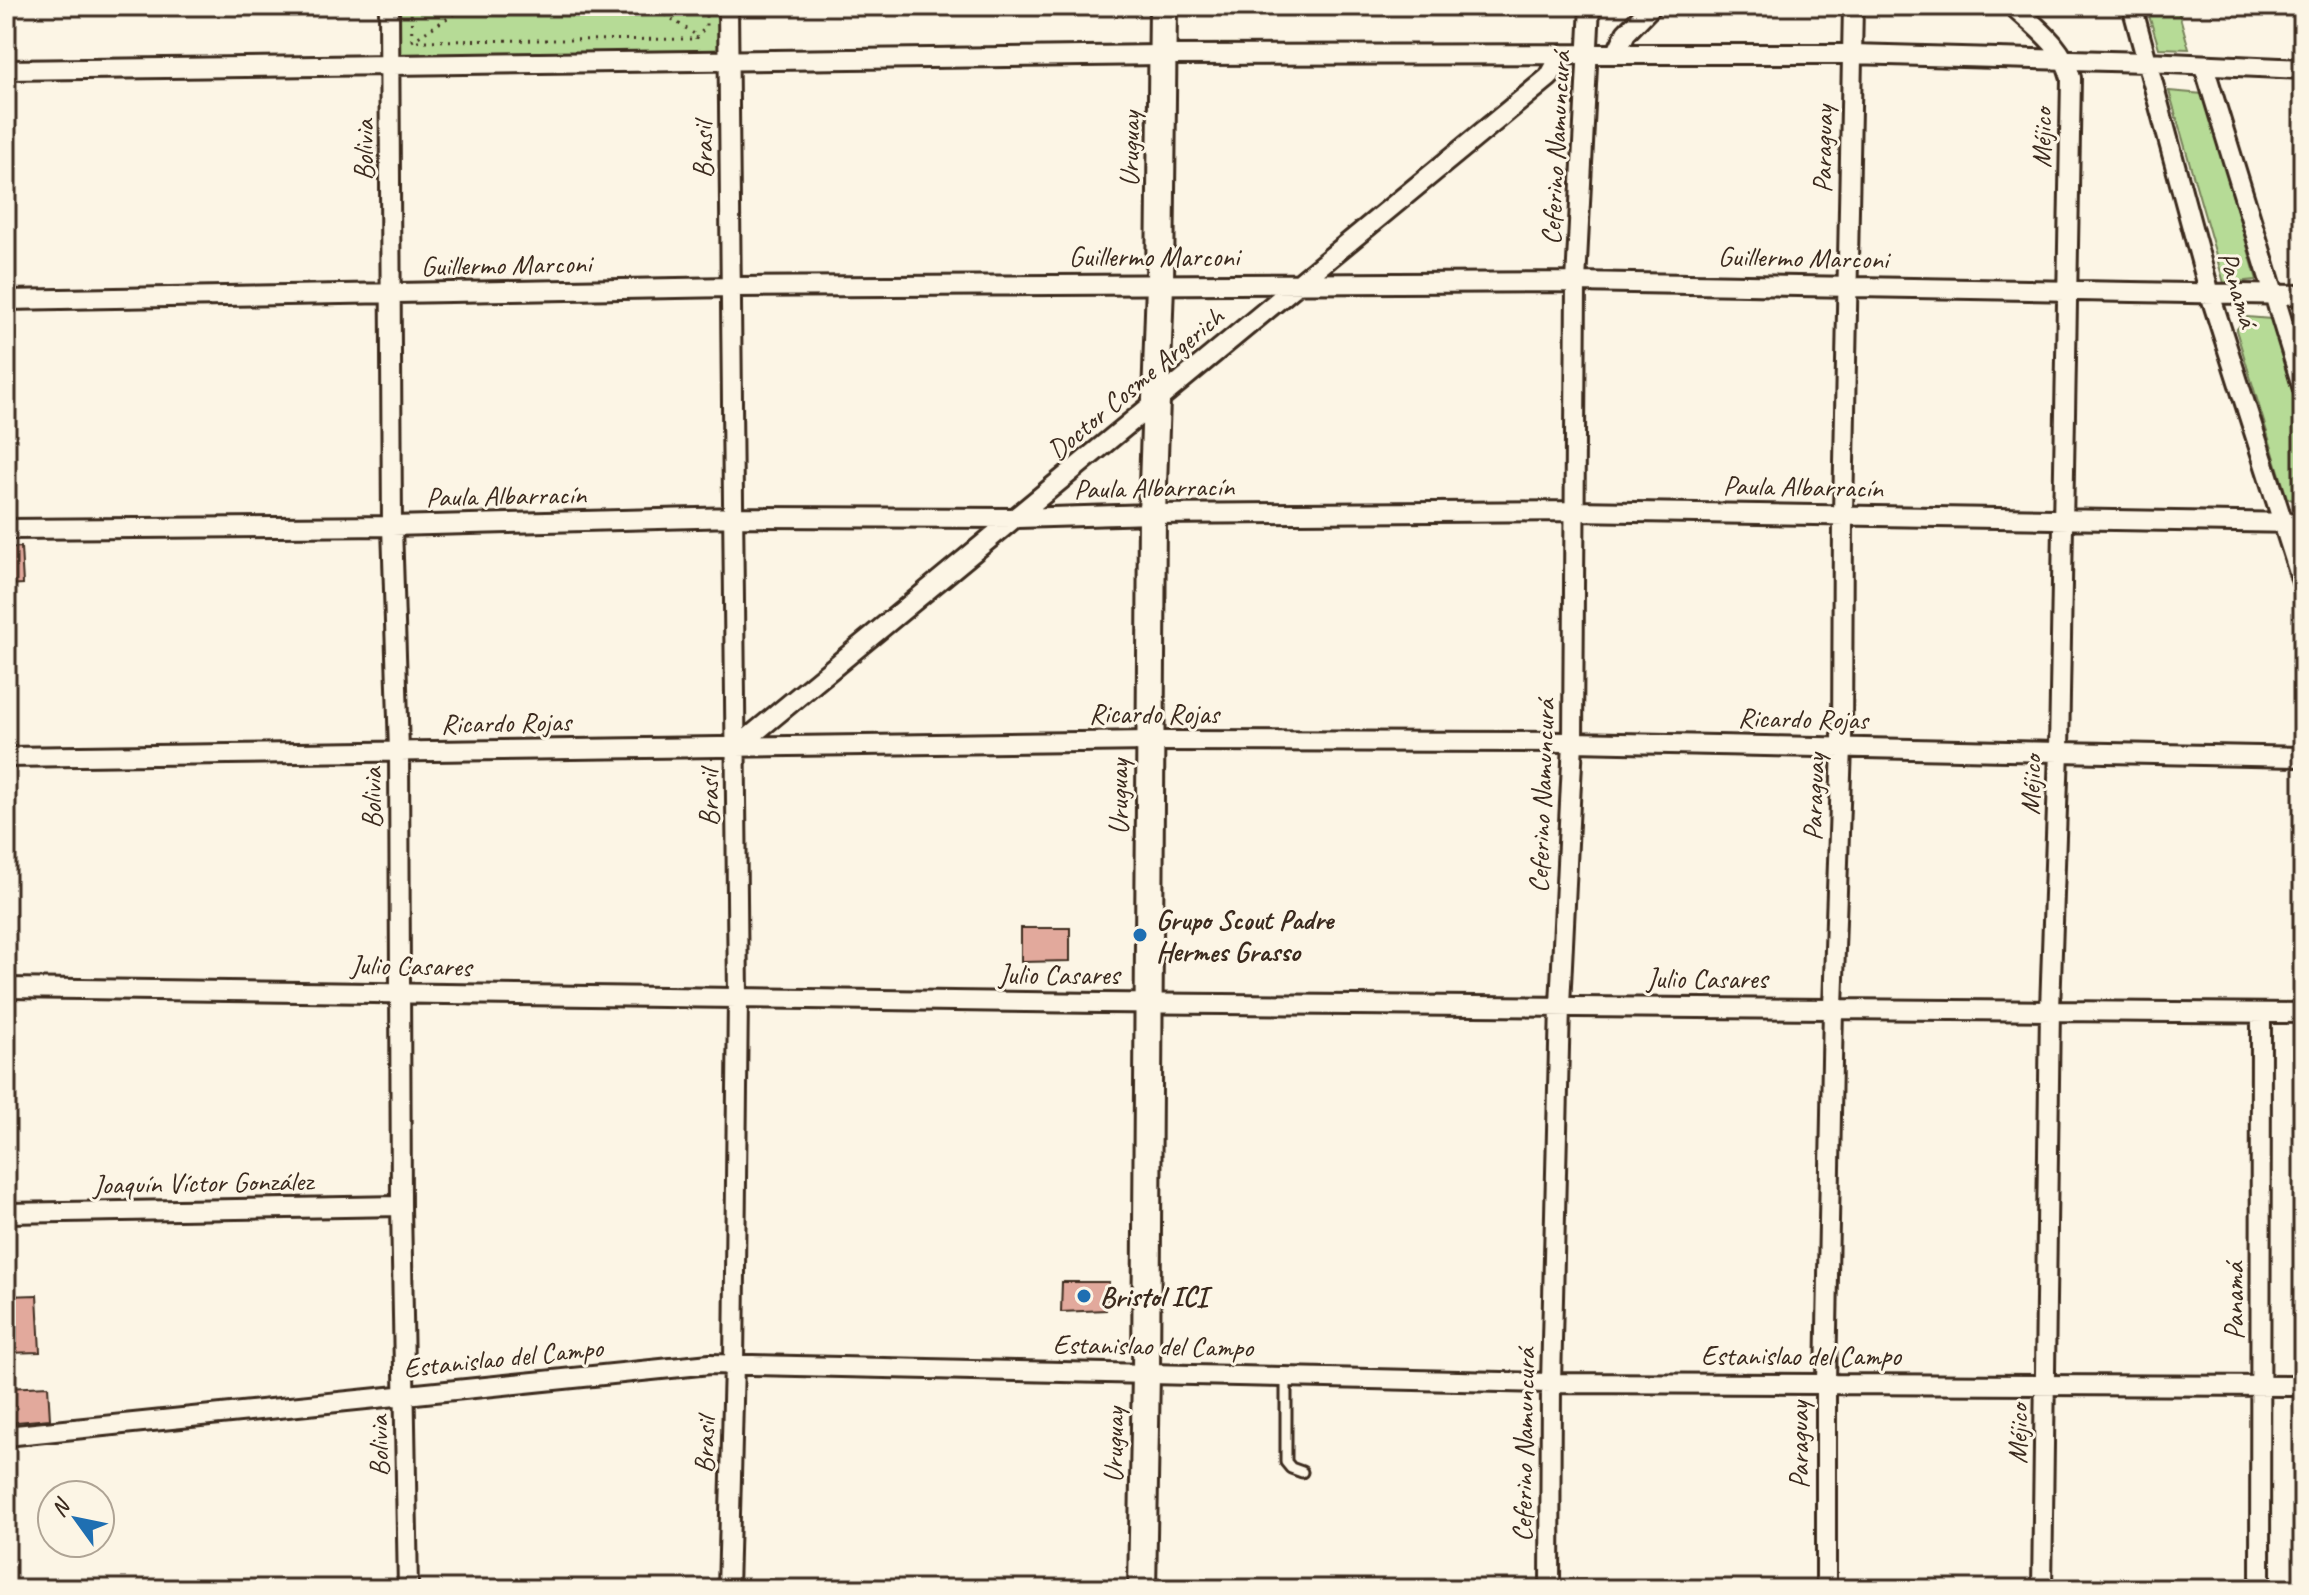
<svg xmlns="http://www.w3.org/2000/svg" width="2309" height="1595" font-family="Caveat,sans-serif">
<rect width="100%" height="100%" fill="#fcf5e5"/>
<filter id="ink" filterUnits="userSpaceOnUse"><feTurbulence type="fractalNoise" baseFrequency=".0125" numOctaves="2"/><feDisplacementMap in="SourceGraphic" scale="16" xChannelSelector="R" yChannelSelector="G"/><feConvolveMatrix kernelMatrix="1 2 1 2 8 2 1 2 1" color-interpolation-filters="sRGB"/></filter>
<g filter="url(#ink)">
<path fill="#b6db96" stroke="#78825a" stroke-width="2" d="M 389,6 L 728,6 L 729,62 L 390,63 Z
M 2146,6 L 2177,6 L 2189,49 L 2159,48 Z
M 2169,91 L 2203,94 L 2257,280 L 2224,283 Z
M 2247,317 L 2271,319 L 2303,427 L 2303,504 L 2287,498 L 2236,330 Z"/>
<path fill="#e2a99c" stroke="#3b2a1e" stroke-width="2" d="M 21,547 L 23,584 L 6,585 L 6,548 Z
M 1021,928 L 1070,928 L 1070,961 L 1021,962 Z
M 1062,1282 L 1109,1282 L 1106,1310 L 1061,1312 Z
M 37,1295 L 40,1352 L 6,1353 L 6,1296 Z
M 48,1386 L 50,1419 L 6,1423 L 6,1388 Z"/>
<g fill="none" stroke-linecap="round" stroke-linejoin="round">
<defs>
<path id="lane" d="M 1286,1377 L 1286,1462 L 1291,1468 L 1302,1472"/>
<path id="street" d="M 389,6 L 392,526 L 399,751 L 401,1206 L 408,1589
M 2013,6 C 2037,28 2063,46 2071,78 L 2059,750 L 2050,1009 L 2042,1589
M 2132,6 L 2210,294 L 2303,585
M 1616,54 L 1626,33 L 1652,6
M 2204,66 L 2303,389
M 6,70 L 1162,55 L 1589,54 L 1852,54 L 2147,62 L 2303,69
M 6,300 L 731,287 L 1576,282 L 2303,295
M 6,529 L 392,526 L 734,517 L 1017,518 L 1152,514 L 1574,511 L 2303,523
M 736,748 L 1549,77 L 1562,54
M 6,757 L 1151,741 L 1573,742 L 2303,757
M 6,988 L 1102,1003 L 2303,1013
M 6,1213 L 401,1206
M 6,1436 L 710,1364 L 1551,1383 L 2303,1386
M 728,1589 L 734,1364 L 738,997 L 728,6
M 1550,1589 L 1551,1383 L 1560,1005 L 1573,742 L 1576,282 L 1590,6
M 1826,1589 L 1826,1383 L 1833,1007 L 1842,746 L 1843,514 L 1853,6
M 2260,1589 L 2261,1013"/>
<path id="secondary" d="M 1142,1589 L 1146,1373 L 1152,514 L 1160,284 L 1163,6"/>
</defs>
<use href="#lane" stroke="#3b2a1e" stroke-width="15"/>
<use href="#street" stroke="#3b2a1e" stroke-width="24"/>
<use href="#secondary" stroke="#3b2a1e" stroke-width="32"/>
<path stroke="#3b2a1e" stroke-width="3" stroke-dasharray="2 6" stroke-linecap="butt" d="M 411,6 L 412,41 L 696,39 L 706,26 L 706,6
M 652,6 L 696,35 L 696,39
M 412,41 L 466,6"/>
<use href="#lane" stroke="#fcf5e5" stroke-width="9"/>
<use href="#street" stroke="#fcf5e5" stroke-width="18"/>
<use href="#secondary" stroke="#fcf5e5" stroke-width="26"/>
</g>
</g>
<g fill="#1f6fb2" stroke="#fcf5e5" stroke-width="3">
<circle cx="1140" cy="935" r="8"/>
<circle cx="1084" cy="1296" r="8"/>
</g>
<g text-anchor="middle" stroke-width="6" stroke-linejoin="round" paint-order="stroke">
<g font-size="28" fill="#3b2a1e" stroke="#fcf5e5">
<text transform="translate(2041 138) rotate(-89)" y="10">Méjico</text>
<text transform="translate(1555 148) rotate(-87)" y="10">Ceferino Namuncurá</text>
<text transform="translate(1129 149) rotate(-89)" y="10">Uruguay</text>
<text transform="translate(1822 149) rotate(-89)" y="10">Paraguay</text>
<text transform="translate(363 150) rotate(-90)" y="10">Bolivia</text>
<text transform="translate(702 150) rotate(-90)" y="10">Brasil</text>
<text x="1154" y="266">Guillermo Marconi</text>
<text transform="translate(1803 257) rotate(1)" y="10">Guillermo Marconi</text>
<text transform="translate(506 264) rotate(-1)" y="10">Guillermo Marconi</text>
<text transform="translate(2239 289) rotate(73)" y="10">Panamá</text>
<text transform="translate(1135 383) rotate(-40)" y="10">Doctor Cosme Argerich</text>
<text transform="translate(1803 486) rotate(1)" y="10">Paula Albarracín</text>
<text transform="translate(1154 487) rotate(-1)" y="10">Paula Albarracín</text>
<text transform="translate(506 495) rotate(-1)" y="10">Paula Albarracín</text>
<text x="1154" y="723">Ricardo Rojas</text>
<text transform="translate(1803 718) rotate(1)" y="10">Ricardo Rojas</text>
<text transform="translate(506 722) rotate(-1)" y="10">Ricardo Rojas</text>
<text transform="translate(2030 785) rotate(-88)" y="10">Méjico</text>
<text transform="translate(1541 796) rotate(-88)" y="10">Ceferino Namuncurá</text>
<text transform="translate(1118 797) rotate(-90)" y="10">Uruguay</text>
<text transform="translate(1813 797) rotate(-88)" y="10">Paraguay</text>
<text transform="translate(371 798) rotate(-90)" y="10">Bolivia</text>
<text transform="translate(708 798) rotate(-90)" y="10">Brasil</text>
<text transform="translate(411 965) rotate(1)" y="10">Julio Casares</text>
<text x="1059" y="984">Julio Casares</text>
<text x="1707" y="988">Julio Casares</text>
<text transform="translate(203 1182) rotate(-1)" y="10">Joaquín Víctor González</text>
<text transform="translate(2233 1301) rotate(-90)" y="10">Panamá</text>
<text transform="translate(1153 1345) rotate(1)" y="10">Estanislao del Campo</text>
<text x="1801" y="1365">Estanislao del Campo</text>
<text transform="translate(503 1357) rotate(-6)" y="10">Estanislao del Campo</text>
<text transform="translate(2017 1434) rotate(-89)" y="10">Méjico</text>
<text transform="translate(704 1445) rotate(-88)" y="10">Brasil</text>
<text transform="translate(1113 1445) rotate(-89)" y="10">Uruguay</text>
<text transform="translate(1523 1445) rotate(-89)" y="10">Ceferino Namuncurá</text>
<text transform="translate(1798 1445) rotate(-90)" y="10">Paraguay</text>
<text transform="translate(378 1446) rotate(-91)" y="10">Bolivia</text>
</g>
<g font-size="28" font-weight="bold" fill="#3b2a1e" stroke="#fcf5e5" text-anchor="start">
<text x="1156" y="929">Grupo Scout Padre<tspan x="1156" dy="32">Hermes Grasso</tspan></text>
<text x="1100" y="1306">Bristol ICI</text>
</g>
</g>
<rect width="2309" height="1595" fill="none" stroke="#fcf5e5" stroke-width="32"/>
<rect x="16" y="16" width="2277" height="1563" fill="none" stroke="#3b2a1e" stroke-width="3" filter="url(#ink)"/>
<g transform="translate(76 1519) rotate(303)"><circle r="38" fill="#fcf5e5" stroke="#afa495" stroke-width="2"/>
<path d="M0-6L14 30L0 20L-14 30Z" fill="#1f6fb2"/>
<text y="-12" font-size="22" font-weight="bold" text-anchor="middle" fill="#3b2a1e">N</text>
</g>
</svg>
